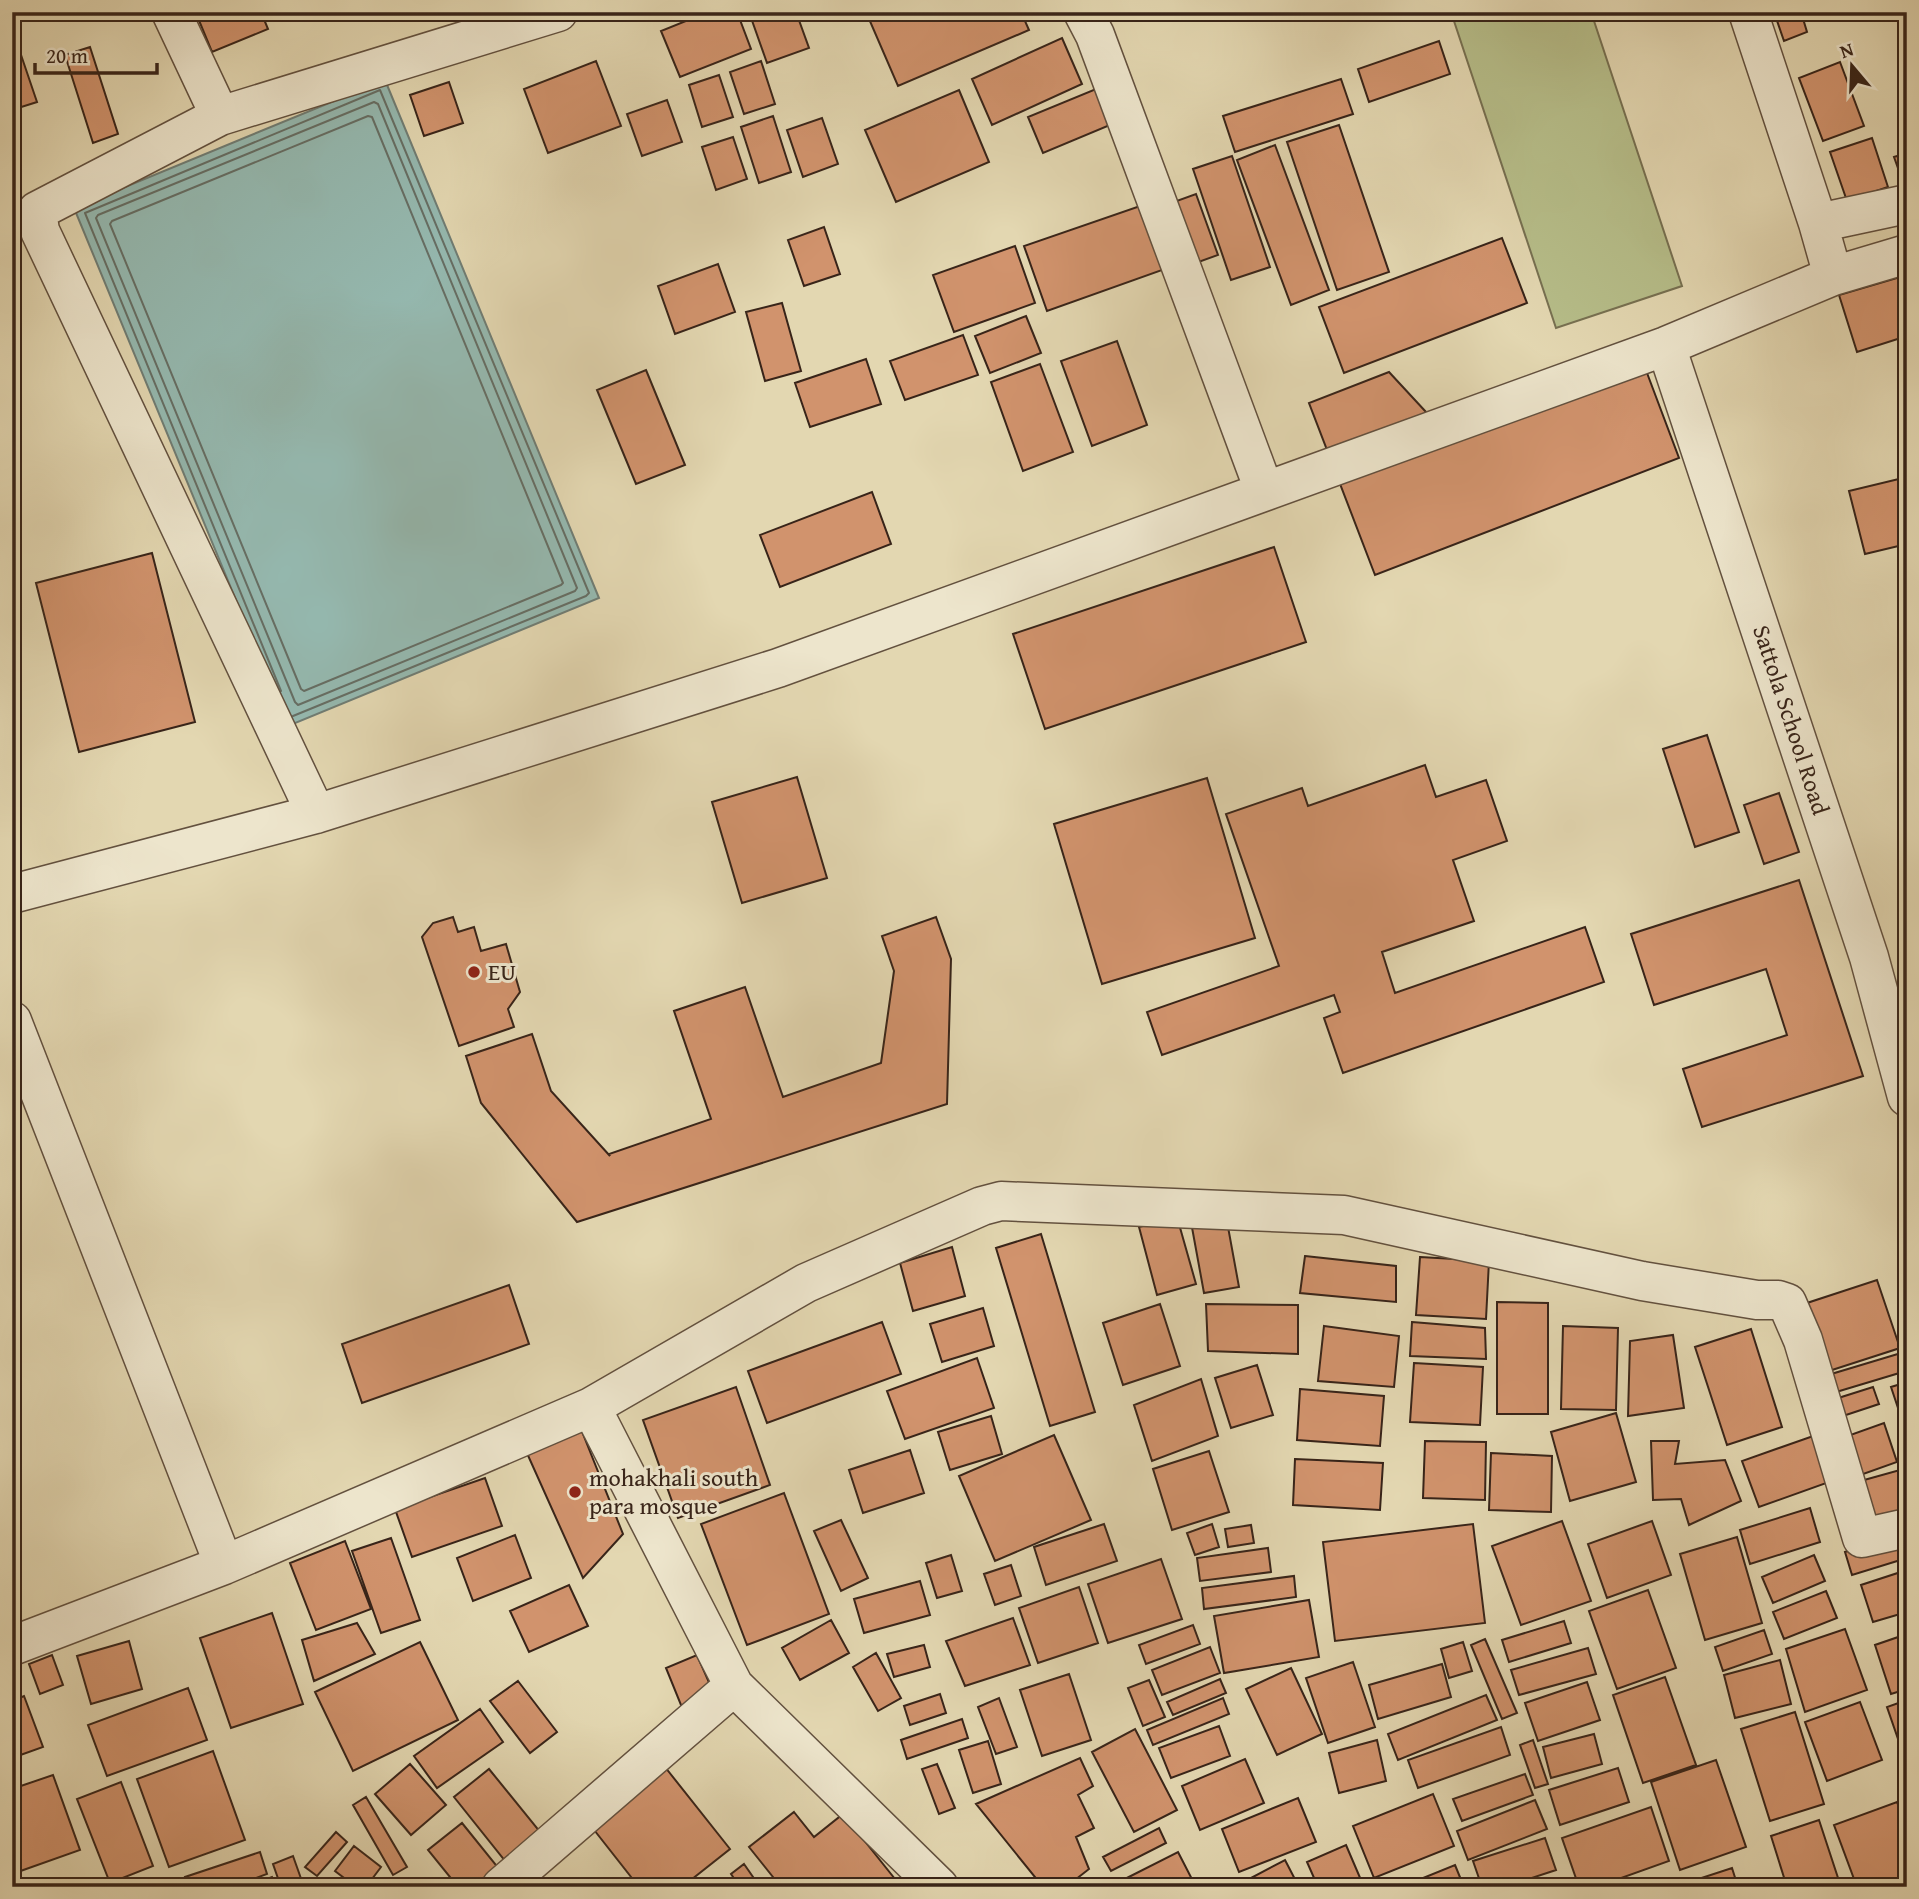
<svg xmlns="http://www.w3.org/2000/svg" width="1919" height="1899" font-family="'Gentium Book Plus',serif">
<rect width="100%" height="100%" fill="#e3d7b1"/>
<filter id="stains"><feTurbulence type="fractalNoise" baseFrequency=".00286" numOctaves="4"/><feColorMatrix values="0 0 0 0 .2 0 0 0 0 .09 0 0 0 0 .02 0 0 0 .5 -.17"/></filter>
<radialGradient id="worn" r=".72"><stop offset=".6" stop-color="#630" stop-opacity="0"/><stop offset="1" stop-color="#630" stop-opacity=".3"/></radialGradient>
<path fill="#b6bd89" stroke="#777051" stroke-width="2" d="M 1451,12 L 1591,12 L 1682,286 L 1556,328 Z"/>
<path fill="#95b9b0" stroke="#707d74" stroke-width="2" d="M 385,80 L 599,598 L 288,726 L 74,208 Z"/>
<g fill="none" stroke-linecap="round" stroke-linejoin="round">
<path stroke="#666e64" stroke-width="2" d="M 374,102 L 378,104 L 577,588 L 575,591 L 298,705 L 295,702 L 96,218 L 98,215 Z
M 368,116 L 372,117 L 563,583 L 561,585 L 304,691 L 301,689 L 110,224 L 112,221 Z
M 281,691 L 85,213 L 380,90 L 589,593 L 586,596 L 293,716"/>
</g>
<path fill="#d1936d" stroke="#382419" stroke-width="2" d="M 213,12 L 261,12 L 268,29 L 212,52 L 198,18 Z
M 708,12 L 737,12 L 751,49 L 680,77 L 661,31 Z
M 749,12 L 796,12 L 809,48 L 767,63 Z
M 866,12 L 1021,12 L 1029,30 L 898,86 Z
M 1774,12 L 1801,12 L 1807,32 L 1784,41 Z
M 1062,38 L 1082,84 L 992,125 L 972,79 Z
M 1439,41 L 1450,74 L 1369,102 L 1358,69 Z
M 90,47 L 118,134 L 93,143 L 65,55 Z
M 19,49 L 37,102 L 12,110 L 12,51 Z
M 596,61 L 621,126 L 548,153 L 524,89 Z
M 761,61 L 775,104 L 744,114 L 730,72 Z
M 1840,62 L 1864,126 L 1823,141 L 1799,78 Z
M 719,75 L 733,117 L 702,127 L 689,85 Z
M 1341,79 L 1353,114 L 1235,152 L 1223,116 Z
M 449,82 L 463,123 L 424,136 L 410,95 Z
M 1096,89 L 1110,125 L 1043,153 L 1028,117 Z
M 959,90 L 989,162 L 896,202 L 865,130 Z
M 667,100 L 682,142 L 642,156 L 627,114 Z
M 773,116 L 791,172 L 759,183 L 741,127 Z
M 822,118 L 838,164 L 803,177 L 787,130 Z
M 1339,125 L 1389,272 L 1337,290 L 1287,142 Z
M 733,137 L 747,179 L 716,190 L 702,147 Z
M 1872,138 L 1888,187 L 1847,201 L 1830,152 Z
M 1275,145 L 1329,290 L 1291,305 L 1237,160 Z
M 1907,153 L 1907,184 L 1904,185 L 1894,157 Z
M 1232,156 L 1270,267 L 1231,280 L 1193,169 Z
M 1196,194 L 1218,255 L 1193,264 L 1171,203 Z
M 1143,205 L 1165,269 L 1047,311 L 1024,246 Z
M 824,227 L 840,274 L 804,286 L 788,240 Z
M 1502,238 L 1527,303 L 1344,373 L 1319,307 Z
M 1015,246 L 1035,303 L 954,332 L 933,275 Z
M 718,264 L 735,312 L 675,334 L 658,286 Z
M 1907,275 L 1907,336 L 1857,352 L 1839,295 Z
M 782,303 L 801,371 L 765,381 L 746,312 Z
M 1026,316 L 1041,353 L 990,373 L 975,336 Z
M 963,335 L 978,375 L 905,400 L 890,361 Z
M 1117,341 L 1147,425 L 1092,446 L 1061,361 Z
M 866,359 L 881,404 L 810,427 L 795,383 Z
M 1040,364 L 1073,452 L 1023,471 L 991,382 Z
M 1644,365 L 1679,458 L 1375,575 L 1309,403 L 1389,372 L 1451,439 Z
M 646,370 L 685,465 L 636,484 L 597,390 Z
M 1907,477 L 1907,544 L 1865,554 L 1849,491 Z
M 872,492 L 891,544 L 780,587 L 760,535 Z
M 1274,547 L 1306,642 L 1045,729 L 1013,634 Z
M 152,553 L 195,722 L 79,752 L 36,583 Z
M 1707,735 L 1739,832 L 1695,847 L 1663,749 Z
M 1425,765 L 1436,797 L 1486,780 L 1507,841 L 1453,860 L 1474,921 L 1382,952 L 1395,993 L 1585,927 L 1604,982 L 1343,1073 L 1324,1018 L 1340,1012 L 1334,995 L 1162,1055 L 1147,1012 L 1279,966 L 1226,814 L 1302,788 L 1308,806 Z
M 797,777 L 827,878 L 742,903 L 712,802 Z
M 1207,778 L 1255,938 L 1102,984 L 1054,824 Z
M 1779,793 L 1799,852 L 1764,864 L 1744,805 Z
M 1799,880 L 1863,1076 L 1702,1127 L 1683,1069 L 1787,1035 L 1766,969 L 1654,1005 L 1631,934 Z
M 453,917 L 458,932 L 474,927 L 481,951 L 506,944 L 520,992 L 508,1009 L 514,1027 L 459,1046 L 422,937 L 433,923 Z
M 936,917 L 951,959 L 947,1104 L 577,1222 L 481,1103 L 466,1056 L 532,1034 L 551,1091 L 610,1156 L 609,1154 L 711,1119 L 674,1011 L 745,987 L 783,1097 L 881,1063 L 894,971 L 882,936 Z
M 1226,1216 L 1239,1287 L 1204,1293 L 1191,1222 Z
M 1177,1217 L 1196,1284 L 1157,1295 L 1139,1227 Z
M 1041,1234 L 1095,1412 L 1050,1426 L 996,1248 Z
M 952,1247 L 965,1296 L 913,1311 L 900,1263 Z
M 1305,1256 L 1396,1266 L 1396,1302 L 1300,1293 Z
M 1420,1257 L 1489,1261 L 1486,1319 L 1416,1315 Z
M 1877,1280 L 1900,1348 L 1829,1371 L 1807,1303 Z
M 509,1285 L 529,1344 L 362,1403 L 342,1344 Z
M 1497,1302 L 1548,1303 L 1548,1414 L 1497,1414 Z
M 1160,1304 L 1180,1366 L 1123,1385 L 1103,1323 Z
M 1206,1304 L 1298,1305 L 1298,1354 L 1208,1351 Z
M 983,1308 L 994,1346 L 942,1362 L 930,1324 Z
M 882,1322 L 901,1374 L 767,1423 L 748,1371 Z
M 1412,1322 L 1485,1328 L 1486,1359 L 1410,1356 Z
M 1324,1326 L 1399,1336 L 1394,1387 L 1318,1381 Z
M 1563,1326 L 1618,1328 L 1616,1410 L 1561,1409 Z
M 1751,1329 L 1782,1427 L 1727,1445 L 1695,1347 Z
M 1673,1335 L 1684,1408 L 1628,1416 L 1630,1341 Z
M 1901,1353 L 1906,1371 L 1823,1396 L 1818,1378 Z
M 977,1358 L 994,1408 L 905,1439 L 887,1391 Z
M 1414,1363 L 1483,1367 L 1480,1425 L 1410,1422 Z
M 1257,1365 L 1273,1415 L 1231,1428 L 1215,1378 Z
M 1201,1379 L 1218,1436 L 1152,1461 L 1134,1405 Z
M 1907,1382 L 1907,1432 L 1906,1432 L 1891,1387 Z
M 736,1387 L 770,1485 L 678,1518 L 643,1420 Z
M 1873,1387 L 1879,1404 L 1837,1418 L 1832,1400 Z
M 1300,1389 L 1384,1396 L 1380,1446 L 1297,1440 Z
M 1616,1413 L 1636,1482 L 1570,1501 L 1551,1432 Z
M 991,1416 L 1002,1454 L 950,1470 L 938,1432 Z
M 1884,1423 L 1897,1462 L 1852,1478 L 1839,1439 Z
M 581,1429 L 623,1534 L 583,1578 L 526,1451 Z
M 1054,1435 L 1091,1520 L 995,1561 L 959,1476 Z
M 1816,1435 L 1832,1481 L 1759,1507 L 1742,1461 Z
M 1425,1441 L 1486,1442 L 1485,1500 L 1423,1498 Z
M 1651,1441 L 1679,1441 L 1675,1464 L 1725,1460 L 1741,1501 L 1689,1525 L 1681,1499 L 1653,1500 Z
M 910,1450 L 924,1493 L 863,1513 L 849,1470 Z
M 1209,1451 L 1229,1512 L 1172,1530 L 1153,1469 Z
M 1491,1453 L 1552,1456 L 1551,1512 L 1489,1510 Z
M 1295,1459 L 1383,1463 L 1380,1510 L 1293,1505 Z
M 1907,1468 L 1907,1517 L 1870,1527 L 1857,1482 Z
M 485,1478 L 502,1526 L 412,1557 L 395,1509 Z
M 784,1493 L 829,1614 L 747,1645 L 701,1524 Z
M 1810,1508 L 1820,1542 L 1750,1564 L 1740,1530 Z
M 841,1520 L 868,1578 L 841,1591 L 814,1531 Z
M 1562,1521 L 1591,1601 L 1521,1625 L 1492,1546 Z
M 1652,1521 L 1671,1575 L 1607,1598 L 1588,1544 Z
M 1104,1524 L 1117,1561 L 1046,1585 L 1034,1547 Z
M 1212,1524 L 1219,1547 L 1195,1555 L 1187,1533 Z
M 1473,1524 L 1485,1623 L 1335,1641 L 1323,1542 Z
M 1251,1525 L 1254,1543 L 1228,1547 L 1225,1529 Z
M 1907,1533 L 1907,1558 L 1852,1575 L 1845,1552 Z
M 515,1535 L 531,1578 L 473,1601 L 457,1558 Z
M 1737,1537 L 1762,1623 L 1705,1640 L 1680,1554 Z
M 391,1538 L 420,1620 L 381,1633 L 352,1551 Z
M 345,1541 L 371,1609 L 316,1630 L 290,1563 Z
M 1268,1548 L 1271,1572 L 1200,1581 L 1197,1558 Z
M 951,1555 L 962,1591 L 937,1598 L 926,1563 Z
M 1814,1555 L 1825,1581 L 1773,1603 L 1762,1577 Z
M 1161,1559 L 1182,1619 L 1108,1643 L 1088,1584 Z
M 1011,1565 L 1021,1596 L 995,1605 L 984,1574 Z
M 1907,1570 L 1907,1612 L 1873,1622 L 1861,1585 Z
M 1294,1576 L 1296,1597 L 1204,1609 L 1202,1588 Z
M 920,1581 L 930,1615 L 864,1633 L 854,1599 Z
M 569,1585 L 588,1626 L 529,1652 L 510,1611 Z
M 1079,1587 L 1098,1643 L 1038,1663 L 1019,1608 Z
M 1648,1590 L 1676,1668 L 1617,1689 L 1589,1611 Z
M 1826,1591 L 1837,1618 L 1784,1639 L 1773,1612 Z
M 1309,1600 L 1319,1657 L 1224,1673 L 1214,1616 Z
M 272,1613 L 303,1704 L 231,1728 L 200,1638 Z
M 1013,1618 L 1030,1665 L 965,1686 L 946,1641 Z
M 831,1620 L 849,1653 L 800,1680 L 782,1648 Z
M 1564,1621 L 1571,1643 L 1509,1662 L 1502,1640 Z
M 357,1623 L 375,1654 L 314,1681 L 302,1640 Z
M 1193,1625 L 1200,1644 L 1146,1664 L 1139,1645 Z
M 1845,1629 L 1867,1690 L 1805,1712 L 1786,1649 Z
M 1764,1630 L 1772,1654 L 1723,1671 L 1715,1647 Z
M 1907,1634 L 1907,1689 L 1891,1694 L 1875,1645 Z
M 1485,1639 L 1517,1713 L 1502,1719 L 1471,1645 Z
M 129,1641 L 142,1689 L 91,1704 L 77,1656 Z
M 420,1642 L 458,1720 L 353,1771 L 315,1692 Z
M 1463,1642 L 1472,1671 L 1449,1678 L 1441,1649 Z
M 924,1645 L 930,1667 L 894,1677 L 887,1654 Z
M 1210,1647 L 1220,1673 L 1162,1695 L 1152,1670 Z
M 1588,1648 L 1596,1674 L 1519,1695 L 1511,1670 Z
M 876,1653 L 901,1698 L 878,1711 L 853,1667 Z
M 52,1655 L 63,1685 L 40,1694 L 29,1664 Z
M 697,1655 L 715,1696 L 683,1710 L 666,1668 Z
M 1780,1660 L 1791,1704 L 1735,1718 L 1724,1675 Z
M 1353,1662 L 1375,1727 L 1328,1743 L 1306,1678 Z
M 1442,1664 L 1451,1697 L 1378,1719 L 1369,1685 Z
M 1291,1668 L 1322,1734 L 1277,1755 L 1246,1689 Z
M 1069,1674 L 1091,1740 L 1042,1756 L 1020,1690 Z
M 1665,1677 L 1696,1765 L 1643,1783 L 1613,1695 Z
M 1220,1679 L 1226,1693 L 1173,1715 L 1167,1702 Z
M 1149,1680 L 1165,1717 L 1143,1726 L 1128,1688 Z
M 518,1681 L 557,1732 L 530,1753 L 490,1701 Z
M 1587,1682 L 1600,1720 L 1538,1741 L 1525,1703 Z
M 188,1688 L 207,1740 L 107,1776 L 88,1725 Z
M 940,1694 L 946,1713 L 910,1725 L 904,1706 Z
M 1486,1695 L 1497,1720 L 1398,1760 L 1388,1734 Z
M 24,1696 L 43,1747 L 12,1758 L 12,1701 Z
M 999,1698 L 1017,1747 L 996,1754 L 978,1707 Z
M 1223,1698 L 1229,1714 L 1153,1745 L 1147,1730 Z
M 1907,1700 L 1907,1765 L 1887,1707 Z
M 1860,1702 L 1882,1760 L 1827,1781 L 1805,1722 Z
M 480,1709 L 503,1742 L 437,1788 L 414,1756 Z
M 1795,1712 L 1824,1804 L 1770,1821 L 1741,1729 Z
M 962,1719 L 968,1738 L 907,1759 L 901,1740 Z
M 1219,1726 L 1230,1756 L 1171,1778 L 1159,1748 Z
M 1501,1727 L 1510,1755 L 1418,1788 L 1408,1760 Z
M 1135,1729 L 1177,1810 L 1134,1832 L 1092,1752 Z
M 1594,1734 L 1602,1764 L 1551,1778 L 1543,1747 Z
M 1377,1740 L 1386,1781 L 1339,1793 L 1329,1753 Z
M 1533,1740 L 1548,1784 L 1535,1788 L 1520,1745 Z
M 988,1741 L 1001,1784 L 973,1793 L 959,1750 Z
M 213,1751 L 245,1840 L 169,1867 L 137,1779 Z
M 1080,1758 L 1093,1786 L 1078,1795 L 1094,1828 L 1076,1837 L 1089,1869 L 1066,1887 L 1043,1887 L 976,1804 Z
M 1245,1759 L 1264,1803 L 1200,1830 L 1182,1786 Z
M 1716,1760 L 1746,1847 L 1680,1870 L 1651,1782 Z
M 410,1764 L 446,1805 L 411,1835 L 375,1794 Z
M 937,1764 L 955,1808 L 939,1814 L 922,1769 Z
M 665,1767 L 730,1849 L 682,1887 L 639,1887 L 591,1826 Z
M 1618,1768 L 1629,1802 L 1560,1825 L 1549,1790 Z
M 489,1769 L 541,1833 L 506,1862 L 454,1797 Z
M 1525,1774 L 1533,1795 L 1462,1821 L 1453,1799 Z
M 53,1775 L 80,1850 L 12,1874 L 12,1789 Z
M 121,1782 L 153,1866 L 110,1883 L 77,1799 Z
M 1433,1794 L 1454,1846 L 1374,1878 L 1353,1826 Z
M 366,1797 L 407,1867 L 393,1875 L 353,1805 Z
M 1298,1798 L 1316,1842 L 1239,1872 L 1222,1829 Z
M 1535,1800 L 1547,1829 L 1468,1860 L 1457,1831 Z
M 1897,1802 L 1907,1829 L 1907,1881 L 1890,1887 L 1857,1887 L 1834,1825 Z
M 1651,1807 L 1669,1861 L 1596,1887 L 1579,1887 L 1562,1838 Z
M 794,1812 L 814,1837 L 843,1814 L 895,1879 L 885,1887 L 781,1887 L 749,1847 Z
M 1819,1820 L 1841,1887 L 1787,1887 L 1771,1836 Z
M 462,1823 L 500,1870 L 480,1887 L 458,1887 L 428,1850 Z
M 1159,1828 L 1166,1843 L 1111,1871 L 1103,1857 Z
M 336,1832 L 347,1842 L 317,1876 L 305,1867 Z
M 1545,1838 L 1556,1870 L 1504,1887 L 1482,1887 L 1473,1861 Z
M 1346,1845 L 1364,1887 L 1318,1887 L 1307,1862 Z
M 354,1846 L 381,1867 L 366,1887 L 356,1887 L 335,1871 Z
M 260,1852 L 267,1874 L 231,1887 L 188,1887 L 185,1877 Z
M 1178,1852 L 1196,1887 L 1109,1887 Z
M 293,1856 L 304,1887 L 281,1887 L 273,1864 Z
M 1285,1860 L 1299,1887 L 1234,1887 Z
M 744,1864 L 760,1887 L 740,1887 L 731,1874 Z
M 1455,1865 L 1464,1887 L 1401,1887 Z
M 1732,1868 L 1738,1887 L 1678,1887 L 1677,1886 Z
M 272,1877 L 276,1887 L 248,1887 L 248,1886 Z"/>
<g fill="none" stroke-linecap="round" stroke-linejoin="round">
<defs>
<path id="minor" d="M 171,12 L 220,116
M 1083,12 L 1095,35 L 1264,490
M 1748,12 L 1818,223 L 1833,276
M 1818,223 L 1907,204
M 1666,346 L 1869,957 L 1907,1097
M 316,814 L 40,231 L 37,211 L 220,116 L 558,12
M 12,894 L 316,814 L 778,668 L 1666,346 L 1833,276 L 1907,254
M 12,1021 L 224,1565
M 591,1407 L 734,1686 L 939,1887
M 12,1646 L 224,1565 L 591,1407 L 806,1283 L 982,1206 L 1001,1201 L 1344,1215 L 1642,1281 L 1757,1300 L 1778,1300 L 1787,1303 L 1803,1340 L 1862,1538 L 1907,1528
M 501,1887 L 734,1686"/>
</defs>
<use href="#minor" stroke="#63513f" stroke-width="41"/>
<use href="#minor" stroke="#ede5cc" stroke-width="38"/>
</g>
<g fill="#8f2418" stroke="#ede5cc" stroke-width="2.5">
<circle cx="474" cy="972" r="7"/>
<circle cx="575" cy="1492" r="7"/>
</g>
<g text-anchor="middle" stroke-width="6" stroke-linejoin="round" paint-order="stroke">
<g font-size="24" fill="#382419" stroke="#ede5cc">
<text transform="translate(1791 720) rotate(72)" y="8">Sattola School Road</text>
</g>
<g font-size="24" fill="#382419" stroke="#ede5cc" text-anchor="start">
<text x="488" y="980">EU</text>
<text x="589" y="1486">mohakhali south<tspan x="589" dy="28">para mosque</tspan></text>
</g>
</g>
<rect width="1919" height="1899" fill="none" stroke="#e3d7b1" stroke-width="42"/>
<rect x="14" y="14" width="1891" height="1871" fill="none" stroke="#382419" stroke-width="3.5"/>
<rect x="21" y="21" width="1877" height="1857" fill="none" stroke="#382419" stroke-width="2"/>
<g transform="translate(1852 66) rotate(341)" stroke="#ede5cc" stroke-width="5" paint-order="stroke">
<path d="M0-5L12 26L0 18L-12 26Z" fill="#382419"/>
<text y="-10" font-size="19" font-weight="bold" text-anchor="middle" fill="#382419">N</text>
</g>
<path d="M35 63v10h122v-10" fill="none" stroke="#382419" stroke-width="3.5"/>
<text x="46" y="63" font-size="21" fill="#382419" stroke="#ede5cc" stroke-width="5" paint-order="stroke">20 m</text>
<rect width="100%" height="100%" filter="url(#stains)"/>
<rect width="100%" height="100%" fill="url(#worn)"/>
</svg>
